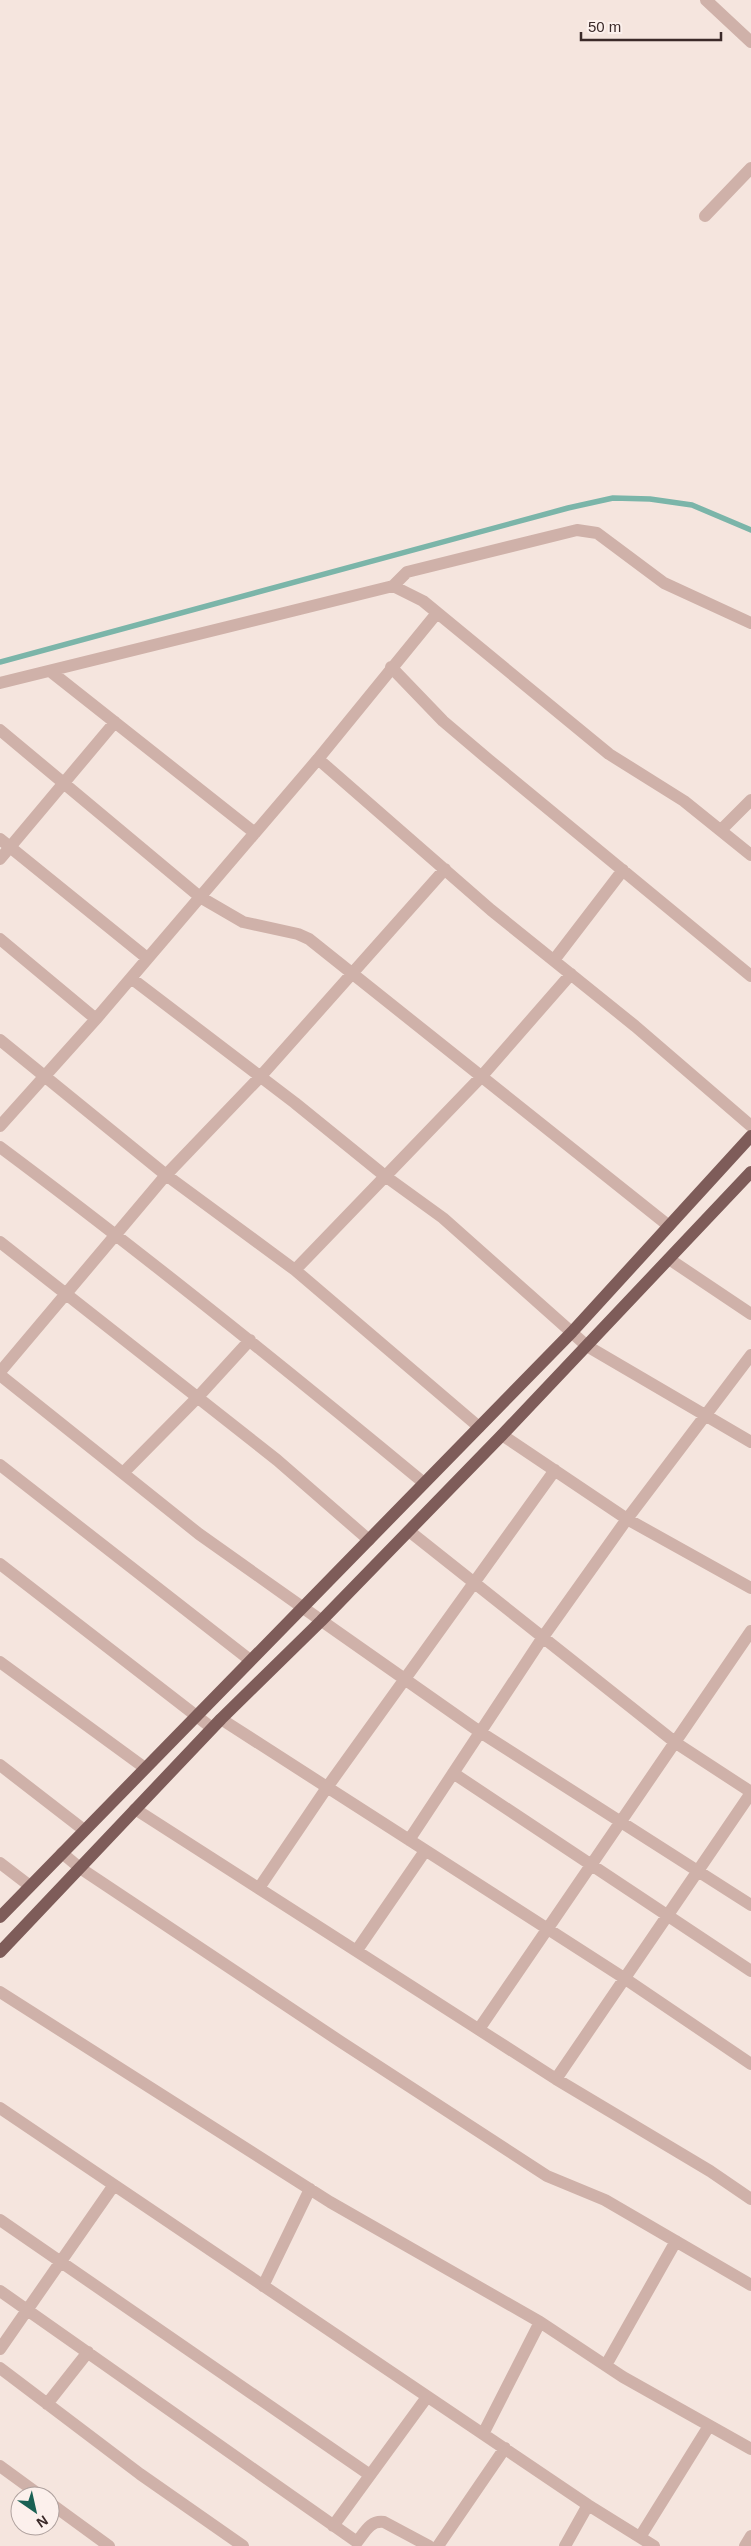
<svg xmlns="http://www.w3.org/2000/svg" width="751" height="2546" font-family="Arial,sans-serif">
<rect width="100%" height="100%" fill="#f5e5de"/>
<g fill="none" stroke-linecap="round" stroke-linejoin="round">
<path stroke="#7bb5a9" stroke-width="5.5" d="M 0,662 L 568,508 L 613,498 L 650,499 L 692,505 L 751,530"/>
<path stroke="#cfb1a9" stroke-width="12" d="M 706,0 L 751,42
M 705,216 L 751,168
M 393,586 L 407,572 L 577,530 L 597,533 L 664,583 L 751,623
M 391,667 L 443,721 L 489,760 L 751,976
M 50,671 L 255,833
M 0,683 L 393,586 L 423,601 L 609,754 L 684,801 L 751,855
M 0,730 L 200,897 L 243,922 L 298,934 L 309,939 L 669,1226
M 318,759 L 491,910 L 635,1026 L 751,1126
M 722,829 L 751,800
M 0,839 L 147,958
M 0,859 L 115,722
M 0,939 L 96,1019
M 554,960 L 623,870
M 131,978 L 295,1103 L 385,1176 L 443,1218 L 587,1346 L 751,1442
M 0,1040 L 166,1175 L 295,1270 L 479,1427
M 0,1126 L 96,1019 L 318,759 L 437,613
M 0,1147 C 145,1255 285,1368 424,1483
M 0,1242 L 277,1460 L 369,1540
M 669,1259 L 751,1314
M 295,1270 L 481,1077 L 571,974
M 0,1372 L 166,1175 L 260,1077 L 445,869
M 0,1375 L 199,1534 L 302,1607 L 480,1732 L 751,1905
M 502,1435 L 627,1519 L 751,1588
M 0,1465 L 250,1660
M 123,1473 L 197,1398 L 250,1340
M 409,1531 L 676,1743 L 751,1792
M 0,1564 L 212,1728
M 0,1662 L 145,1768
M 221,1719 L 624,1978 L 751,2064
M 0,1765 L 84,1830
M 453,1773 L 751,1971
M 135,1809 L 556,2079 L 710,2171 L 751,2199
M 409,1840 L 543,1637 L 627,1519 L 751,1355
M 62,1853 L 80,1868 L 341,2042 L 547,2176 L 605,2200 L 751,2285
M 0,1863 L 30,1886
M 259,1888 L 328,1786 L 555,1470
M 357,1950 L 425,1851
M 0,1992 L 330,2202 L 540,2322 L 623,2377 L 751,2449
M 479,2029 L 751,1631
M 556,2079 L 751,1793
M 0,2108 L 588,2505 L 654,2546
M 0,2220 L 370,2475
M 263,2286 L 310,2189
M 0,2291 L 357,2542 C 365,2532 370,2520 384,2522 L 429,2546
M 0,2349 L 114,2185
M 606,2365 L 676,2241
M 0,2368 L 140,2474 L 243,2546
M 47,2404 L 88,2352
M 483,2434 L 540,2322
M 0,2466 L 41,2496
M 50,2503 L 109,2546
M 333,2526 L 427,2397
M 640,2537 L 709,2426
M 438,2546 L 505,2448
M 565,2546 L 588,2505
M 745,2546 L 751,2536"/>
<path stroke="#7e5c59" stroke-width="12" d="M 0,1917 L 572,1332 L 751,1136
M 0,1952 L 221,1719 L 321,1621 L 502,1435 L 751,1172"/>
</g>
<g transform="translate(35 2511) rotate(146)"><circle r="24" fill="#fcf0ec" stroke="#afa19e"/>
<path d="M0-4L9 19L0 12L-9 19Z" fill="#1a6154"/>
<text y="-8" font-size="14" font-weight="bold" text-anchor="middle" fill="#3b2a29">N</text>
</g>
<path d="M581 32v8h140v-8" fill="none" stroke="#3b2a29" stroke-width="2.5"/>
<text x="588" y="32" font-size="15" fill="#3b2a29" stroke="#fcf0ec" stroke-width="4" paint-order="stroke">50 m</text>
</svg>
